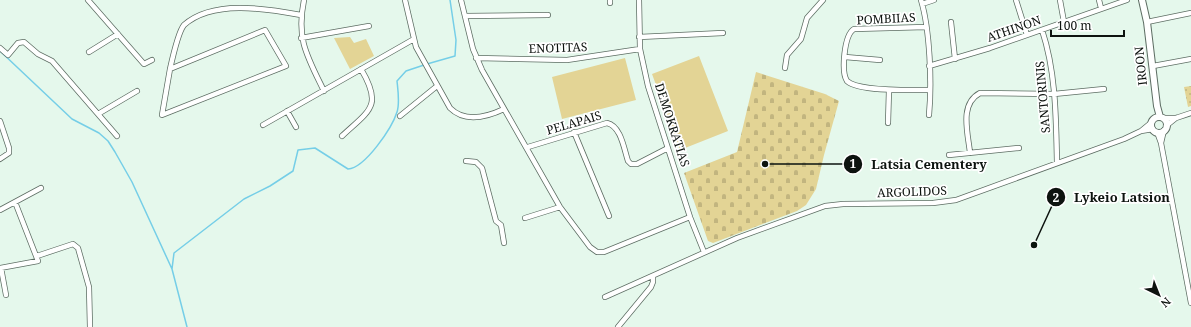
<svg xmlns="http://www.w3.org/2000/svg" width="1191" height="327" font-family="'Noto Serif',serif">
<defs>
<pattern id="grass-dots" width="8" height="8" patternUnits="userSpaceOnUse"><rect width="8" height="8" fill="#e3d495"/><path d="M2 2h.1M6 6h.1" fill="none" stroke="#c2b57f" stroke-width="1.8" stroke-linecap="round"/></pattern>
<pattern id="cemetery-stones" width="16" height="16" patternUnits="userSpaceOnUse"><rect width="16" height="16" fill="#e3d495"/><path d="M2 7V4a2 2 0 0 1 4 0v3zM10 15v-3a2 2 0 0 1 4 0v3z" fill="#c2b57f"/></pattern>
</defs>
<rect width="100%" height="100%" fill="#e5f8ec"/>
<path fill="url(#grass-dots)" d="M 1191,86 L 1191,106 L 1188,107 L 1184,87 Z"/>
<path fill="url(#cemetery-stones)" d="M 756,72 L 825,94 L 839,101 L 824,155 L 816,189 L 806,205 L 797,211 L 713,243 L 708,241 L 684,173 L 737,152 Z"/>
<path fill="#e3d495" d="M 350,37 L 354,43 L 366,39 L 374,56 L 350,69 L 334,38 Z
M 699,56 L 728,131 L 680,150 L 652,74 Z
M 625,58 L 636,100 L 562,119 L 552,77 Z"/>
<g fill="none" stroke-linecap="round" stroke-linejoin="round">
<path stroke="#75cee7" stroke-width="1.5" d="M 0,51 L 72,119 L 99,133 L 108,141 L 115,152 L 132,182 L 172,269 L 187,327
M 427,64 L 455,56 L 456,40 L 450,0
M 172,269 L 174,253 L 244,199 L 270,186 L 293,171 L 298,150 L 315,148 L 348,169 C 365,168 392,128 397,112 C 400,103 398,91 397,81 L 406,71 L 424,65"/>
<defs>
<path id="street" d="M 88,0 L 144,64 L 152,60
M 304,0 C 296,39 307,56 324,91
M 405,0 L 416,47 L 450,108 C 465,123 487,117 504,109
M 461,0 L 473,49 L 482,70 L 560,207 L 590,247 L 597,252 L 604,252 L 690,217
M 610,0 L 610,3
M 639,0 L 640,49 L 648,86 L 690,217 L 704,252
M 921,0 C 930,30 932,83 929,115
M 1016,0 L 1027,35
M 1060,0 L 1064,22
M 1099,0 L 1101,8
M 922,4 L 934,0
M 465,16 L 548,15
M 951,22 L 955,59
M 1147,22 L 1191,13
M 926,27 L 854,29 C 844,35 841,72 847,81 C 859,92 913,90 930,90
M 1042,30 C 1056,72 1056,118 1057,163
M 639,37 L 723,33
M 301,38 L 369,26
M 0,48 L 8,55 L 18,43 L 24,42 L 38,54 L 52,61 L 117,136
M 89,52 L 118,34
M 845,57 L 880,60
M 476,58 L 567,60 L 640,49
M 929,66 L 990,48 L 1127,0
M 1153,66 L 1191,59
M 785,68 L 787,55 L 801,39 L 807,18 L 823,0
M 170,69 L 162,115 L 286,66 L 265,30 L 170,69 C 172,60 179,31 184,25 C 212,0 264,8 301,15
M 287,111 L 296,127
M 98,114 L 137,91
M 400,116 L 437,86
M 1162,118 L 1176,118 L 1191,113
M 0,121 L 9,148 L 9,153 L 0,159
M 888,123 L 889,90
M 263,125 L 414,39
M 1166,126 L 1176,118
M 1141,131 L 1153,129
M 574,132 L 609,216
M 1157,132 L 1161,143 L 1191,303
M 342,136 C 370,110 383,106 361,69
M 1161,143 L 1164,130
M 528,147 L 607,123 C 621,126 624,149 628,161 L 631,164 L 637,164 L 668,148
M 970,153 C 968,133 959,104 980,93 L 1054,94 L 1104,89
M 949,155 L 1019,148
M 466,161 L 476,162 L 482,168 L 496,221 L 501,225 L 504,243
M 0,210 L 41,188
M 525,218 L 560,207
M 37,256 L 73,244 L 78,248 L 89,287 L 90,327
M 0,268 L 38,261 L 15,202
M 1,268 L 6,295
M 605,297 L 737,238 L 825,206 L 843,204 L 933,203 L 956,200 L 1124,139 L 1141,131 L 1152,122
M 618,327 L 651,287 L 653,282 L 653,277"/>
<path id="secondary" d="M 1142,0 L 1147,22 L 1157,106 L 1160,117
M1151 125a8 8 0 1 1 16 0a8 8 0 1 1-16 0Z"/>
</defs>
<use href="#street" stroke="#5d6d63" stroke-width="6"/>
<use href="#secondary" stroke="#5d6d63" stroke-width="8"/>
<use href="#street" stroke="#fff" stroke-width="4.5"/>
<use href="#secondary" stroke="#fff" stroke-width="6"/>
</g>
<g text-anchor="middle" stroke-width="3.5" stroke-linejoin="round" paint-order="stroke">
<g font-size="12" fill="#0d130f" stroke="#fff">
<text transform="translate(886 19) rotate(-3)" y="4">POMBIIAS</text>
<text transform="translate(1014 29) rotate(-19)" y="4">ATHINON</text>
<text transform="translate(558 48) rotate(-2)" y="4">ENOTITAS</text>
<text transform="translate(1141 66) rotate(-96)" y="4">IROON</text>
<text transform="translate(1043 97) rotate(-95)" y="4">SANTORINIS</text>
<text transform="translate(574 123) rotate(-16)" y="4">PELAPAIS</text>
<text transform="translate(672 125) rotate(72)" y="4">DEMOKRATIAS</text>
<text transform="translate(912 192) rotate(-2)" y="4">ARGOLIDOS</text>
</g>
</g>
<path fill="none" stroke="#0d130f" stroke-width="1.5" d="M765 164L853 164M1034 245L1056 197"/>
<g fill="#0d130f" stroke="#fff" stroke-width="1.5">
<circle cx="765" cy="164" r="4"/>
<circle cx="1034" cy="245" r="4"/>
<circle cx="853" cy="164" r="10"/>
<circle cx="1056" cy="197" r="10"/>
</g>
<g font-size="12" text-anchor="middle" font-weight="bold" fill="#fff">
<text x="853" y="168">1</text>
<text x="1056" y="202">2</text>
</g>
<g font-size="13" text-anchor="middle" font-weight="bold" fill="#0d130f" stroke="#fff" stroke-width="3.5" stroke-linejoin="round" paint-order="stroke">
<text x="929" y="169">Latsia Cementery</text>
<text x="1122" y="202">Lykeio Latsion</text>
</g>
<g transform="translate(1159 295) rotate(137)" stroke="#ffffff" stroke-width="3" paint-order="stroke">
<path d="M0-3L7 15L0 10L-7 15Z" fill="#0d130f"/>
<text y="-6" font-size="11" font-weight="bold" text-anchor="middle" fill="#0d130f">N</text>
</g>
<path d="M1051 30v6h73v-6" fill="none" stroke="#0d130f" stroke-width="2"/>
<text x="1057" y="30" font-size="12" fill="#0d130f" stroke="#ffffff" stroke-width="3" paint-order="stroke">100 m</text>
</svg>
